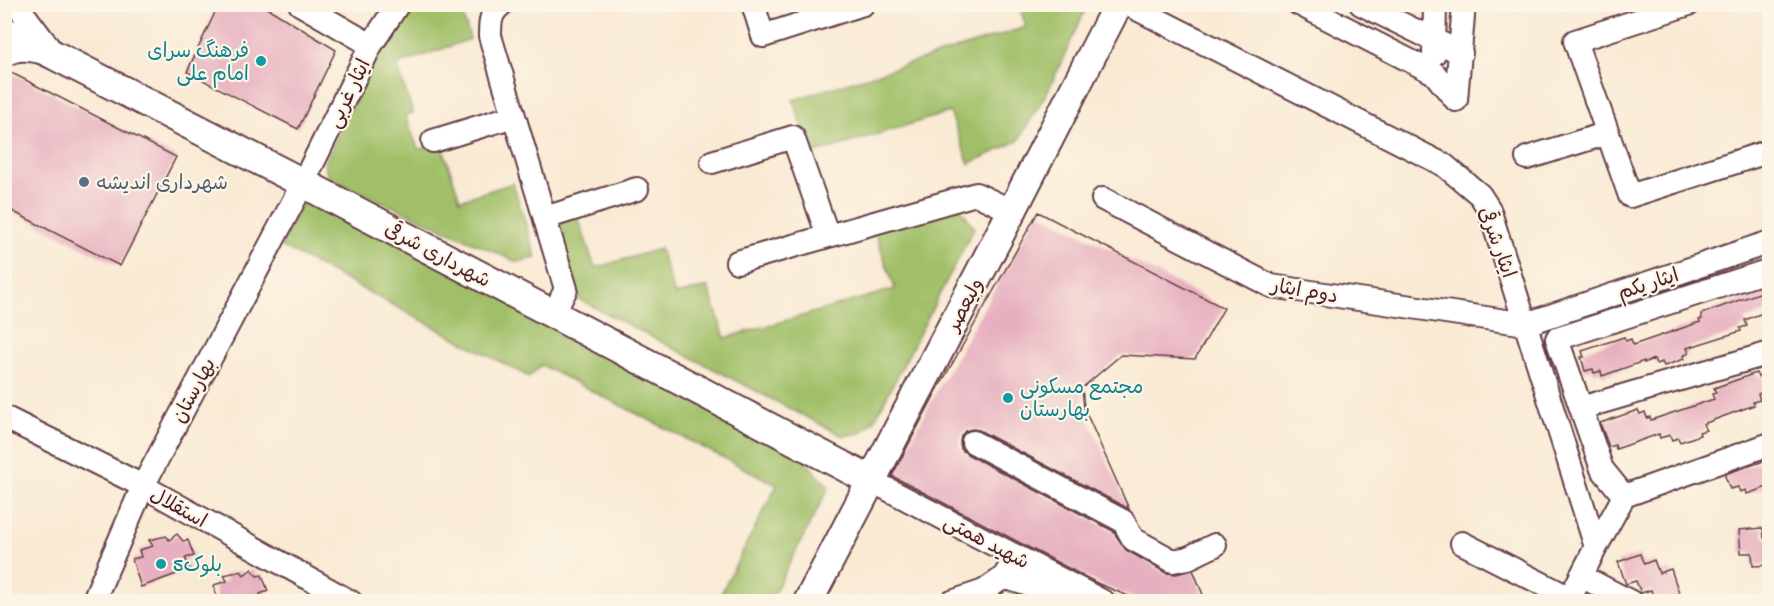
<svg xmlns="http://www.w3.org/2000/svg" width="1774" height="606" font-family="'Gochi Hand','Playpen Sans Arabic',sans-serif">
<rect width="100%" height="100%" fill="#fcf5e5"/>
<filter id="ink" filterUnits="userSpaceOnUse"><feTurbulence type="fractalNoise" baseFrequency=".0167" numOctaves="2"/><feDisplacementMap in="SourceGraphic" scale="12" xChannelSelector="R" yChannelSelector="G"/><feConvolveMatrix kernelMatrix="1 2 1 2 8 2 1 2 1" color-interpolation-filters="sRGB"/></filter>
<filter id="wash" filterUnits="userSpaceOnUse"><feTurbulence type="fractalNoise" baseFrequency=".008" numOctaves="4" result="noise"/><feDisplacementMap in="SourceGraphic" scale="24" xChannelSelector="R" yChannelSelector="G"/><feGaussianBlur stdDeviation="1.35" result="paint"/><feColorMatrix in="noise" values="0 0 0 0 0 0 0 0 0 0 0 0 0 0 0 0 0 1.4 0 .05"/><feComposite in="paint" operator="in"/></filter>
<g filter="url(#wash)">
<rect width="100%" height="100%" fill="#f9ead4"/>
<path fill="#a0bf68" stroke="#756f4a" stroke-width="1.5" d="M 406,5 L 460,5 L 470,39 L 397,65 L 413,113 L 405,115 L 418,149 L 442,145 L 460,200 L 513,183 L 536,258 L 517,262 L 329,178 L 324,164 L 379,51 Z
M 1019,5 L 1084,5 L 1086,8 L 1049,89 L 1018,141 L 969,164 L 950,112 L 812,154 L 793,100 L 1026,27 Z
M 311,197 L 797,452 L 829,487 L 770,601 L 717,601 L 777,485 L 541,365 L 529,377 L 281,246 L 298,209 Z
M 960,207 L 974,228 L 874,421 L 860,433 L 843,436 L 580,300 L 573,290 L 553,221 L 577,215 L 595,268 L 660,249 L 675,295 L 708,287 L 725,338 L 895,289 L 874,230 Z"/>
<g id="blocks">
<path fill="#e7b0c0" d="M 219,4 L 261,4 L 336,50 L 298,129 L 187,72 Z
M 4,69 L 176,157 L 120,266 L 4,207 Z
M 1038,212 L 1224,308 L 1195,359 L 1121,355 L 1082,388 L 1084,408 L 1129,509 L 979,430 L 972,429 L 965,431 L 961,436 L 960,442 L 961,449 L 967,454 L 1113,531 L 1126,550 L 1166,573 L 1176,574 L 1193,570 L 1206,602 L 1143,602 L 1099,584 L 892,476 L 934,396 Z
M 1770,289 L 1770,310 L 1745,320 L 1747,326 L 1740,328 L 1741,331 L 1687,348 L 1689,353 L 1683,356 L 1684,359 L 1664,366 L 1662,362 L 1656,364 L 1654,359 L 1644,363 L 1644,361 L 1602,376 L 1601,371 L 1594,373 L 1593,369 L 1585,371 L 1581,357 L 1584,357 L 1582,351 L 1624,337 L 1626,341 L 1631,339 L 1633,345 L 1700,322 L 1699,320 L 1702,319 L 1701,314 Z
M 1756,373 L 1758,377 L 1763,375 L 1768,390 L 1758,394 L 1760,400 L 1753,402 L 1754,405 L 1703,424 L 1706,430 L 1699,432 L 1700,435 L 1680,442 L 1678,438 L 1672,440 L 1670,435 L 1660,438 L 1659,434 L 1616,449 L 1615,445 L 1609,447 L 1600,423 L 1638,410 L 1640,414 L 1645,412 L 1647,418 L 1650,417 L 1651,420 L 1714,399 L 1712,394 L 1716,393 L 1714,388 Z
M 1770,459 L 1770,486 L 1747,494 L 1746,490 L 1740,492 L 1738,487 L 1730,489 L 1725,476 L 1728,473 Z
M 1763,528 L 1764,538 L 1770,538 L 1770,565 L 1753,566 L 1752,553 L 1741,553 L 1739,530 Z
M 177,534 L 183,541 L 188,540 L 194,556 L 185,558 L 190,569 L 141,587 L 132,559 L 141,557 L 139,550 L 153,546 L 149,540 L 166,536 L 169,540 Z
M 1640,554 L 1644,564 L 1654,560 L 1659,573 L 1671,569 L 1682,602 L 1655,602 L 1651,590 L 1641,593 L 1636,581 L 1626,584 L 1618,562 Z
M 252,569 L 257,576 L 262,575 L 268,591 L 260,594 L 263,602 L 218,602 L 214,585 L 227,581 L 224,575 L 241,571 L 244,575 Z"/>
</g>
</g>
<g filter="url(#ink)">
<use href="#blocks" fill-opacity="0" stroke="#643d44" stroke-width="1.5"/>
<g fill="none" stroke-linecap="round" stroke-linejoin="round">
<defs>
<path id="minor" d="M 22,4 L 23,13 L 53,53
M 300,4 L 371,45
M 502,4 C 490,13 490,22 490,36 L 566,289 L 553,315
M 753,4 L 763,36 L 863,4
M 1127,4 L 1444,165 L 1480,195 L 1489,209 L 1596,547 L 1568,602
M 1299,4 L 1434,73 L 1456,100
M 1361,4 L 1461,53
M 1689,4 L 1575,41 L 1630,196 L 1770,151
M 1434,54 L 1435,4
M 4,55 C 18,48 27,49 41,52
M 1456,100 L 1464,4
M 433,141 L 514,116
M 1527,158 L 1608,133
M 712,162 L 793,137 L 828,236
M 1103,199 L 1271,286 L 1526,324 L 1770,242
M 545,218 L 637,189
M 737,262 L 976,194 L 1012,211
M 1581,408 L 1770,353
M 4,417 L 143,486 L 351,602
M 973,442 L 1123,521 L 1133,539 L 1173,561 L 1188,558 L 1215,545
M 870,480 L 1104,602
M 1624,496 L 1602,469 L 1557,339 L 1770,270
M 1462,543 L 1570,598
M 1596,547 L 1624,496 L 1770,444
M 1581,576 L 1631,602
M 1004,577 L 1044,590 L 1059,602
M 93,602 L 143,486 L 303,183 L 371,45 L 398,4
M 952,602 L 984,591 L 1004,577 L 1016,557"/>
<path id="major" d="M 4,31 L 54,55 L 303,183 L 870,480
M 808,602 L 1012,211 L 1118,4"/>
</defs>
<use href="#minor" stroke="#643d44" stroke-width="26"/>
<use href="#major" stroke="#643d44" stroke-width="32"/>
<use href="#minor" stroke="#fff" stroke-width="22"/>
<use href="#major" stroke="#fff" stroke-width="28"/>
</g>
</g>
<g fill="#0f9aa8" stroke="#fcf5e5" stroke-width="2">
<circle cx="261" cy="61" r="6"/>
<circle cx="1008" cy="398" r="6"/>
<circle cx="161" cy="564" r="6"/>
</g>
<circle fill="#5c6f8a" stroke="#fcf5e5" stroke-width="2" cx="84" cy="182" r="6"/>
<g text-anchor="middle" stroke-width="4.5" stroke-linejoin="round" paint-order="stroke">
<g font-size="20" fill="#0d838f" stroke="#fcf5e5" text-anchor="start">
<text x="249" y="57" text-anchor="end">فرهنگ سرای<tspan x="249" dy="23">امام علی</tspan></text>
<text x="1020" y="393">مجتمع مسکونی<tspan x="1020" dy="23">بهارستان</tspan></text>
<text x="173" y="571">بلوک5</text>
</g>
<g font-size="20" fill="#4a1f2b" stroke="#fcf5e5">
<text transform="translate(348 93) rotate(-64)" y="7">ایثار غربی</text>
<text transform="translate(1498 242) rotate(70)" y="7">ایثار شرقی</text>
<text transform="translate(438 254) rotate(28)" y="7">شهرداری شرقی</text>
<text transform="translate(1648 283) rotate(-18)" y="7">ایثار یکم</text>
<text transform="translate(1305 290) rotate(10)" y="7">دوم ایثار</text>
<text transform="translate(964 304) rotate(-62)" y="7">ولیعصر</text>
<text transform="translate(193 390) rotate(-62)" y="7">بهارستان</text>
<text transform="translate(179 507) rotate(29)" y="7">استقلال</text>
<text transform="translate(987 541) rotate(28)" y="7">شهید همتی</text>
</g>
<g font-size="20" fill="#4e5e75" stroke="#fcf5e5" text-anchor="start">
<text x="96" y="189">شهرداری اندیشه</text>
</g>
</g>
<rect width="1774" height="606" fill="none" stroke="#fcf5e5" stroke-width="24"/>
</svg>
